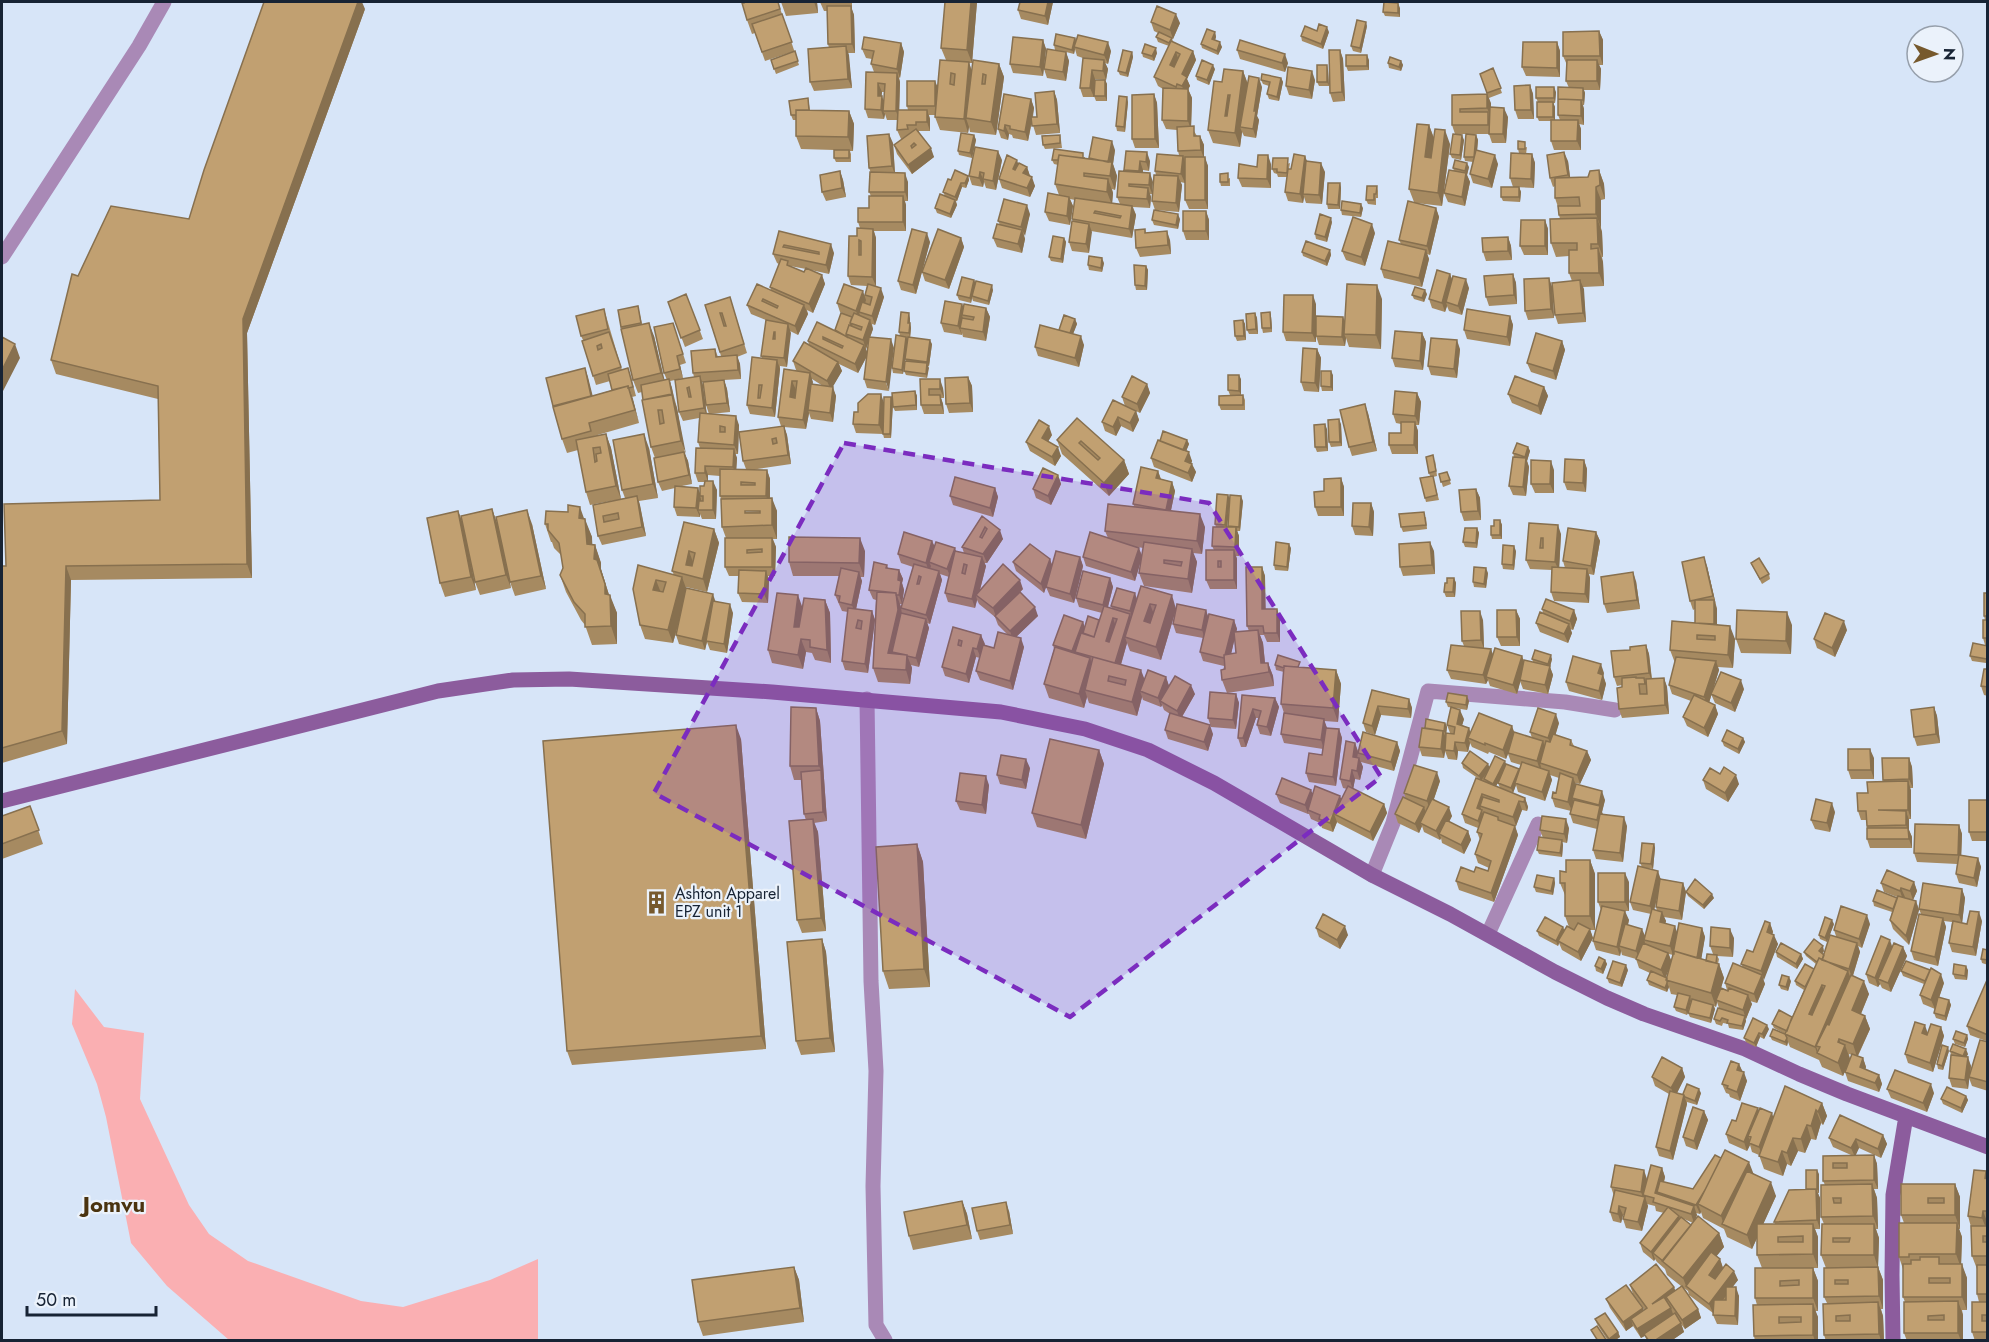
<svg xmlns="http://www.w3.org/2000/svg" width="1989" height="1342" font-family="Jost,sans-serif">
<rect width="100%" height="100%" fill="#d7e5f8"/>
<path fill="#faafb2" d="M 75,989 L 104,1027 L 144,1033 L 140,1099 L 189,1205 L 209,1234 L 248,1261 L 361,1301 L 403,1307 L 490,1280 L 538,1259 L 538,1340 L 229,1340 L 167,1286 L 131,1243 L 106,1117 L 97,1084 L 72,1024 Z"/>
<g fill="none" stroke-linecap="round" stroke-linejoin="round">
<path stroke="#a989b6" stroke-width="15" d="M 2,257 L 139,46 L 164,2
M 867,699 L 871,981 L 876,1071 L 873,1186 L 876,1325 L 885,1340
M 1372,875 L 1393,823 L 1428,691 L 1565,702 L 1615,710
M 1488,934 L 1538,824"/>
<path stroke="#8c5c9d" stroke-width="15" d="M 2,801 L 438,691 L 513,680 L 569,679 L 772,692 L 1001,712 L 1085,729 L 1148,750 L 1214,783 L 1372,875 L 1450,914 L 1555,972 L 1607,998 L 1644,1014 L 1745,1049 L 1799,1074 L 1847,1094 L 1988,1147
M 1893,1340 L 1892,1275 L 1893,1195 L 1906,1116"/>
</g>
<path fill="#a68a61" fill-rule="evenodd" d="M 778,2 L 799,65 L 776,74 L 771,60 L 792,52 L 765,61 L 755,33 L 752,34 L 747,20 Z
M 781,2 L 817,2 L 818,13 L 786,16 Z
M 820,2 L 852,2 L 852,10 L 854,15 L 855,53 L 848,53 L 852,88 L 814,91 L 810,82 L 829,48 L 828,44 L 827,11 L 824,11 Z
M 945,2 L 977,2 L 972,63 L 969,63 L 972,71 L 999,64 L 1004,77 L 996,135 L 970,132 L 969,127 L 968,133 L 940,130 L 935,117 L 935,115 L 929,115 L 930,119 L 930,131 L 919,131 L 919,133 L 934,157 L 912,174 L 897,154 L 894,145 L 903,139 L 901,139 L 897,130 L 897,120 L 887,120 L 885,114 L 884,119 L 868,118 L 865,109 L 874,72 L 871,64 L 872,59 L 866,58 L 862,49 L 901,43 L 904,52 L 900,78 L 899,77 L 900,82 L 899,110 L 908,110 L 907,106 L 938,87 L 946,60 L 941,48 ZM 882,92 L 884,92 L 884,102 L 881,96 Z
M 1053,2 L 1048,25 L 1021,19 L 1018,10 Z
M 1400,8 L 1400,17 L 1385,16 L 1383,12 Z
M 365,9 L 247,333 L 252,578 L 71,580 L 67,744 L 2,763 L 2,566 L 6,566 L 160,500 L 158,399 L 56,374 L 51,360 L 189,219 Z
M 1151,22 L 1180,23 L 1173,39 L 1172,38 L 1173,42 L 1193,51 L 1196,60 L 1187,79 L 1190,86 L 1188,89 L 1192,98 L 1191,126 L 1197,136 L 1200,136 L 1204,145 L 1204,157 L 1208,166 L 1208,209 L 1189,209 L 1185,200 L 1185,183 L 1180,182 L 1182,185 L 1179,212 L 1155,210 L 1152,201 L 1156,175 L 1155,171 L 1179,155 L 1178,151 L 1177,130 L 1166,129 L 1162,120 L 1163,89 L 1158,86 L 1154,77 L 1169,46 L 1158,42 L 1156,37 L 1158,33 L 1154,31 Z
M 1367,26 L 1361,53 L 1353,51 L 1351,46 Z
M 1599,31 L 1603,40 L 1603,65 L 1599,65 L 1601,69 L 1600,90 L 1584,90 L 1585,93 L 1584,105 L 1583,105 L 1584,109 L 1584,125 L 1579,124 L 1581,129 L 1581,150 L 1554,150 L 1551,141 L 1551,121 L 1539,121 L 1537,117 L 1538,102 L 1536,98 L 1556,92 L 1555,103 L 1553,103 L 1555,107 L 1555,120 L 1560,120 L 1558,115 L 1569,88 L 1566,81 L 1567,65 L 1563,56 Z
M 1215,32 L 1216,37 L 1215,40 L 1222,47 L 1218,55 L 1202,48 L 1201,44 Z
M 1329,32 L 1323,49 L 1302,41 L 1301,36 Z
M 1075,38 L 1076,41 L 1111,51 L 1108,64 L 1105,63 L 1108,69 L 1106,80 L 1095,79 L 1095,80 L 1105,80 L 1107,84 L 1107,101 L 1096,101 L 1094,96 L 1095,88 L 1094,97 L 1083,97 L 1080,88 L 1086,59 L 1077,56 L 1075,49 L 1074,54 L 1066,52 L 1069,61 L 1066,81 L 1047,78 L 1044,69 L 1065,52 L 1055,50 L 1054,45 Z
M 1043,40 L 1046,49 L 1043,76 L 1013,73 L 1010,64 Z
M 1557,42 L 1560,51 L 1560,77 L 1526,76 L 1522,67 Z
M 1237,50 L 1288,63 L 1285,72 L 1240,59 Z
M 1340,50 L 1343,59 L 1345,101 L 1333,102 L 1330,93 Z
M 1132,52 L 1133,57 L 1128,77 L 1120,75 L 1118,71 Z
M 1142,53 L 1157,53 L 1154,61 L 1143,57 Z
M 1369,60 L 1369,70 L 1348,71 L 1346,66 Z
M 1401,61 L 1403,65 L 1401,71 L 1389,68 L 1388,63 Z
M 1493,68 L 1502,93 L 1489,98 L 1491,107 L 1508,117 L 1506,143 L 1492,143 L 1489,134 L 1466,134 L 1476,135 L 1478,140 L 1477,151 L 1498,164 L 1492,188 L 1473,183 L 1470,174 L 1473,162 L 1465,161 L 1464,157 L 1466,134 L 1456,134 L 1464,140 L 1461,160 L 1452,158 L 1450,154 L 1455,134 L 1452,125 L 1452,95 L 1487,94 Z
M 1215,69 L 1209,85 L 1197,80 L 1196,76 Z
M 1328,70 L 1329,86 L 1319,86 L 1317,82 Z
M 1243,71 L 1248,84 L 1262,87 L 1257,116 L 1259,120 L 1256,138 L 1244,136 L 1242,132 L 1240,147 L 1213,143 L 1208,130 L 1222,82 Z
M 1281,78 L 1283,82 L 1279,101 L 1269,99 L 1267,94 L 1269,86 L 1263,84 L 1261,80 Z
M 1315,80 L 1312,99 L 1289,95 L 1286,86 Z
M 1530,85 L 1533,94 L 1534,119 L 1518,119 L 1515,110 Z
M 1054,91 L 1057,100 L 1060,133 L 1036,135 L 1032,122 L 1028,141 L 1013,138 L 1012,135 L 1009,134 L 1008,140 L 1001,138 L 998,129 L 1031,99 L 1034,108 L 1033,117 L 1037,117 Z
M 1154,94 L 1157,103 L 1159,148 L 1135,148 L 1132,139 Z
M 808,98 L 810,110 L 849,111 L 854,124 L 853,151 L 850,151 L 851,154 L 851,162 L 836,162 L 834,158 L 834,150 L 801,149 L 796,136 L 796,120 L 793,120 L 791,115 Z
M 1128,102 L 1125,132 L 1117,131 L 1116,126 Z
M 1429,125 L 1434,138 L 1450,144 L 1442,206 L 1416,203 L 1436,208 L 1439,217 L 1430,255 L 1427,254 L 1429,259 L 1422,287 L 1384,278 L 1381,269 L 1401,244 L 1399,240 L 1414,202 L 1409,189 Z
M 974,135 L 976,140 L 972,158 L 959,155 L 958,151 Z
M 1060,135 L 1061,140 L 1062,148 L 1045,149 L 1043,145 Z
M 893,143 L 895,173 L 908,182 L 908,201 L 905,201 L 906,205 L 906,231 L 874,231 L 876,238 L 876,286 L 884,297 L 875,325 L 872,324 L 873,329 L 870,337 L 889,391 L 867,388 L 864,379 L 867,356 L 858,373 L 839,364 L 842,371 L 832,387 L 836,396 L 833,422 L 811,419 L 809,413 L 806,429 L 784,427 L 787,435 L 791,464 L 751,470 L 767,470 L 770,479 L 770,498 L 777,511 L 777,539 L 773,539 L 776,547 L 775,576 L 768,576 L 769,580 L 768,603 L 742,602 L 738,593 L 739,576 L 729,576 L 725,567 L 726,538 L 722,527 L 722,501 L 720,496 L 720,476 L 708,475 L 708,481 L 717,490 L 716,519 L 702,519 L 700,514 L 700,517 L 677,516 L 674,507 L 675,488 L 662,491 L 658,482 L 655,458 L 651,447 L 642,392 L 638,393 L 633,380 L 621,327 L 638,306 L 642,324 L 654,336 L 664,380 L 667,380 L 664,373 L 673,323 L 686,363 L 680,365 L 683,378 L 675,380 L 694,377 L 693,373 L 715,349 L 718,357 L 721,356 L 705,305 L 730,297 L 747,353 L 737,357 L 740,364 L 741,379 L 724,380 L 727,389 L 730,412 L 710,414 L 739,425 L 738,454 L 735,454 L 737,458 L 736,469 L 746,469 L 743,461 L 784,426 L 781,426 L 778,417 L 784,369 L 797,371 L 796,370 L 793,361 L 809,345 L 808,341 L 835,330 L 842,313 L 840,312 L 837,303 L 865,295 L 867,286 L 851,285 L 848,276 L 857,236 L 860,228 L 858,222 L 869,208 L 871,196 L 869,192 L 871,173 L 869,168 ZM 869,341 L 867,353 L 866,349 ZM 812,379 L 823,386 L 812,384 ZM 675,380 L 679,412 L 683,421 L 699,418 L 698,442 L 700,448 L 695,473 L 698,482 L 705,482 L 704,486 L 700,493 L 682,486 L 692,484 L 688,461 L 685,454 L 677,408 L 670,381 ZM 719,381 L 706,405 L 709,414 L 707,414 L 702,382 ZM 745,511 L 760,511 L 745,512 Z
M 1527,147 L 1526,154 L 1532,154 L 1535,163 L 1534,188 L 1513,187 L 1510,178 L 1519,153 L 1518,149 Z
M 1115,150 L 1113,164 L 1117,176 L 1115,190 L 1112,189 L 1113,193 L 1112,203 L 1120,204 L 1117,197 L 1125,172 L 1126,151 L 1150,161 L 1149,171 L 1143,170 L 1143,173 L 1150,173 L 1152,194 L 1150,194 L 1151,197 L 1150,208 L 1133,207 L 1136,215 L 1132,238 L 1091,231 L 1089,253 L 1072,251 L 1069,242 L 1073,221 L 1072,219 L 1075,200 L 1070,199 L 1073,206 L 1070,225 L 1049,221 L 1045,212 L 1059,195 L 1055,184 L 1058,165 L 1054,164 L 1052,160 L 1085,157 L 1085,159 L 1089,159 Z
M 1305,156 L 1307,161 L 1325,172 L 1322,204 L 1306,203 L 1304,197 L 1303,203 L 1288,201 L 1285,192 L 1287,177 L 1278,177 L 1277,174 L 1274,173 L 1272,169 L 1290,163 L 1289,169 L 1291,169 Z
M 1002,160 L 996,190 L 986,188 L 984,182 L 983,187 L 972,185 L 969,176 Z
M 1568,161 L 1570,178 L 1588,177 L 1599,170 L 1604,184 L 1605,199 L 1601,200 L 1601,228 L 1602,232 L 1603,257 L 1602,257 L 1603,262 L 1604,286 L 1583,287 L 1586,322 L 1558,324 L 1555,315 L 1553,292 L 1554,318 L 1528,320 L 1525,311 L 1549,278 L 1552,287 L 1572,281 L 1569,273 L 1569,256 L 1556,257 L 1551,243 L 1560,219 L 1559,215 L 1558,207 L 1555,198 L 1555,186 L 1553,187 L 1550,178 Z
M 1018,164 L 1027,167 L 1030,176 L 1035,186 L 1030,197 L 1002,188 L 999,179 Z
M 1271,164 L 1271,188 L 1242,187 L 1238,178 Z
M 1469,167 L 1467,175 L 1470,182 L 1465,206 L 1448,202 L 1444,193 L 1454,171 L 1453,168 Z
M 840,171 L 843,180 L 846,197 L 826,201 L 822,192 Z
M 968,176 L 969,180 L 966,188 L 962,187 L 957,201 L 956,201 L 957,205 L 951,218 L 937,213 L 935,208 L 945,196 L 943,192 L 951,180 Z
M 1230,178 L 1230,186 L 1221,186 L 1220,182 Z
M 1340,183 L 1341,188 L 1340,209 L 1328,209 L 1327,204 Z
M 1377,186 L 1378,191 L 1378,198 L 1376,198 L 1376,205 L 1368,204 L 1366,200 Z
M 1519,187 L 1521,192 L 1520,202 L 1503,201 L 1501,197 Z
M 1363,208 L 1361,217 L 1342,215 L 1341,210 Z
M 1206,211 L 1209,220 L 1209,240 L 1186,240 L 1183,231 Z
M 1030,214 L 1024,235 L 1025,239 L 1022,253 L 997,247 L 993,238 L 1000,225 L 998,221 Z
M 1180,219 L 1178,229 L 1154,225 L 1152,220 Z
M 1545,220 L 1548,229 L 1548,255 L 1524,255 L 1520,246 Z
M 1332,222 L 1327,242 L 1316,239 L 1315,234 Z
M 912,229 L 930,242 L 916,294 L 901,290 L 898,281 Z
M 1145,229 L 1146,233 L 1170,240 L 1171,254 L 1140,257 L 1136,248 Z
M 779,231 L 834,253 L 829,274 L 811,270 L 822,275 L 825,284 L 813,313 L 807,310 L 808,314 L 798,335 L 790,331 L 787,367 L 780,366 L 780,369 L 775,417 L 750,414 L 747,405 L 762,358 L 761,356 L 766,320 L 751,314 L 747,305 L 771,290 L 770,287 L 779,264 L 777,263 L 773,254 ZM 790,266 L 806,269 L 804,272 Z
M 1375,233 L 1365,266 L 1346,260 L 1342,251 Z
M 1508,237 L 1511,246 L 1512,260 L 1486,261 L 1483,252 Z
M 961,238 L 964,247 L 949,289 L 925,281 L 922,272 Z
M 1064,238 L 1066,242 L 1063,263 L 1051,261 L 1049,257 Z
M 1330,250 L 1331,255 L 1327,266 L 1303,256 L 1302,252 Z
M 1104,263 L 1102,272 L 1089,270 L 1088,265 Z
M 1146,266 L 1148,270 L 1147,290 L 1136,290 L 1135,285 Z
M 1450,274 L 1452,279 L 1469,288 L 1462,315 L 1449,311 L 1447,306 L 1445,312 L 1432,308 L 1429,299 Z
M 1513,274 L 1516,283 L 1517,304 L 1489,306 L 1486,297 Z
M 974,280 L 975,284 L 993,290 L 989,305 L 973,301 L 972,298 L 971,303 L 959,300 L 957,295 Z
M 686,294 L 703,339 L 685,347 L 668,302 Z
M 1427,294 L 1424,302 L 1414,299 L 1412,295 Z
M 1382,299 L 1381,349 L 1349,347 L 1346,338 L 1345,346 L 1319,345 L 1316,336 L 1343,317 L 1345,322 Z
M 1316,304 L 1316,342 L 1286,341 L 1283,332 Z
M 963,307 L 986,308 L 990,317 L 986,341 L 963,337 L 962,333 L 962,335 L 944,332 L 941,323 Z
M 604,309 L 622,370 L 628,368 L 631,377 L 636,396 L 632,397 L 639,423 L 594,436 L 606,434 L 611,448 L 621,499 L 590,505 L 586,492 L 578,450 L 567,453 L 562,439 L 585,368 L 592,396 L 612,390 L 610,381 L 596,385 L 582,341 L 583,340 L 581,336 Z
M 1270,312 L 1271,316 L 1272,332 L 1263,333 L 1262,328 Z
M 1255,313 L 1257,318 L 1258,334 L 1249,334 L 1247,330 Z
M 1510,316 L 1513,325 L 1510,346 L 1467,339 L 1464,330 Z
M 910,318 L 910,323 L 911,328 L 910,338 L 932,344 L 929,366 L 928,366 L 927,378 L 906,375 L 904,371 L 906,361 L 906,351 L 903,374 L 893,373 L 892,368 L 900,336 L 899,332 Z
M 1075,319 L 1077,324 L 1073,334 L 1084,345 L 1079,367 L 1038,356 L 1035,347 Z
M 1243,320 L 1245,324 L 1246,340 L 1237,341 L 1235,336 Z
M 1422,333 L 1426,342 L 1423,370 L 1395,367 L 1392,358 Z
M 1562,341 L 1565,350 L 1556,380 L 1531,372 L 1527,363 Z
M 1317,349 L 1321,358 L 1319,392 L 1304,391 L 1301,382 Z
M 1460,349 L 1457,378 L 1431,375 L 1428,366 Z
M 1333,375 L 1333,391 L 1322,391 L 1321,386 Z
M 968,377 L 972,386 L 973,412 L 949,413 L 946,404 Z
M 920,379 L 943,388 L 944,398 L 941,398 L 943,404 L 944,414 L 924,414 L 921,405 Z
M 1241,379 L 1241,395 L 1230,395 L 1228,390 Z
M 1147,384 L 1150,393 L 1140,413 L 1136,411 L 1139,420 L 1133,432 L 1121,426 L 1116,436 L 1105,431 L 1102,422 L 1125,406 L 1122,397 Z
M 1544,387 L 1548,396 L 1541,415 L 1512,403 L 1508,394 Z
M 915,391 L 917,396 L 917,410 L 895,411 L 893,407 Z
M 1417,393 L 1421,402 L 1419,425 L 1416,425 L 1418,431 L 1418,454 L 1392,454 L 1389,445 L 1401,433 L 1401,424 L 1396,423 L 1393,414 Z
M 1243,395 L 1245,400 L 1245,410 L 1221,410 L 1219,405 Z
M 891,397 L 893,402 L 891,438 L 884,438 L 883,434 L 856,433 L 853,424 L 858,412 L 884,402 Z
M 1368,413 L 1377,451 L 1352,456 L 1349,447 Z
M 1077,418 L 1124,460 L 1129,474 L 1109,496 L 1062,454 L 1057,440 Z
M 1341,424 L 1342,446 L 1331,447 L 1329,442 Z
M 1327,429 L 1328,451 L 1317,452 L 1315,447 Z
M 1052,435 L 1048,441 L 1061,456 L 1055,466 L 1030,451 L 1026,442 Z
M 1187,440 L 1189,444 L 1186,451 L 1192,461 L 1191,463 L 1196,472 L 1192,482 L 1154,467 L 1151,458 L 1160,441 Z
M 1528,447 L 1530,451 L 1527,461 L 1529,467 L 1526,496 L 1513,495 L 1509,486 L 1514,457 L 1513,453 Z
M 649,448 L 658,498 L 639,501 L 646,536 L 602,545 L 598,536 L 593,505 L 625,498 L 622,490 Z
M 1435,460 L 1437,476 L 1433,477 L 1439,500 L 1426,502 L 1425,498 L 1430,476 L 1429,473 Z
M 1584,460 L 1587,469 L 1586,492 L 1567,490 L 1564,482 Z
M 1554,470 L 1554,493 L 1535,493 L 1531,484 Z
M 1158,471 L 1161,479 L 1172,482 L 1175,491 L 1171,510 L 1205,527 L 1202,554 L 1193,553 L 1197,562 L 1192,593 L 1144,586 L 1139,573 L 1141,560 L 1135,581 L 1086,566 L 1083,557 L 1108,538 L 1105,531 L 1134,506 L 1133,504 ZM 1138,547 L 1143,548 L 1142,555 Z
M 1447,472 L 1451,484 L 1443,487 L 1439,474 Z
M 1058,475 L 1061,484 L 1051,505 L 1036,498 L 1033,489 Z
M 1341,478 L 1344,487 L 1344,516 L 1318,516 L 1315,507 L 1324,491 Z
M 995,488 L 998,497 L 993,517 L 953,505 L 950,496 Z
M 1476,489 L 1480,498 L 1481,520 L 1464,521 L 1461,512 Z
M 1217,494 L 1227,527 L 1228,527 L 1228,526 L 1243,501 L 1240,531 L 1237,531 L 1239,536 L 1239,556 L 1236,556 L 1237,559 L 1237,589 L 1210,589 L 1206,580 L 1214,550 L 1212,546 L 1216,527 L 1215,524 Z
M 1371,503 L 1374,512 L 1373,536 L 1355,535 L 1352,526 Z
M 492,509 L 497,523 L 532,524 L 546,589 L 515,596 L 510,582 L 498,529 L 511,588 L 480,595 L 475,582 Z
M 458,511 L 463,524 L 476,590 L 445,597 L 440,583 Z
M 982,516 L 1003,539 L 987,563 L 984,563 L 986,566 L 980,590 L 1023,589 L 1020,592 L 1038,616 L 1016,637 L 1024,647 L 1013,690 L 980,680 L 976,671 L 980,658 L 976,657 L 969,683 L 945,676 L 942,667 L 953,627 L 981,635 L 984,645 L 994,648 L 1008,635 L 998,625 L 995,617 L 979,604 L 977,600 L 975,608 L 948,602 L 945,593 L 949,577 L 940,574 L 942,580 L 930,624 L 927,623 L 929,628 L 919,667 L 911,665 L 912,668 L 910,684 L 878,682 L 873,668 L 876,600 L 873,599 L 869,590 L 887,565 L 888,568 L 899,570 L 903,579 L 902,583 L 904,590 L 902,604 L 900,604 L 901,608 L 913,567 L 901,563 L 898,554 L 932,541 L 935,547 L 964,553 L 962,547 Z
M 1426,517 L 1427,529 L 1403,532 L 1401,527 Z
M 584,519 L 592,537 L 592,545 L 595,545 L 601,563 L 601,569 L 609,595 L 617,613 L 617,644 L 592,645 L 585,625 L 581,620 L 566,592 L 560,575 L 563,568 L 561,555 L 554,548 L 552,542 L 551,542 L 545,524 Z
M 1500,520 L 1502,525 L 1502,539 L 1492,539 L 1491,535 L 1494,526 Z
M 684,522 L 714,529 L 719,543 L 707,592 L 686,587 L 686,588 L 715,601 L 733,613 L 727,653 L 710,650 L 707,642 L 705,650 L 679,644 L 676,635 L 679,622 L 673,643 L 645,639 L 640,625 L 638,565 L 674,575 L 672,571 Z
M 1529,523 L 1561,534 L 1559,568 L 1565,568 L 1563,561 L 1596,532 L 1600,541 L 1594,575 L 1589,574 L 1590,578 L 1589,603 L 1554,601 L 1551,592 L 1552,570 L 1530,569 L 1526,560 Z
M 1477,528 L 1479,533 L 1477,548 L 1465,547 L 1463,542 Z
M 1291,548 L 1288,571 L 1275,570 L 1274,565 Z
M 865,551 L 864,577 L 860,577 L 862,581 L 856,609 L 872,611 L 875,620 L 868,673 L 845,670 L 842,661 L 848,612 L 842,611 L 835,595 L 839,576 L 793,576 L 789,562 Z
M 1434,551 L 1435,574 L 1403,576 L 1400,567 Z
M 1516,551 L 1514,570 L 1503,569 L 1502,564 Z
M 1080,557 L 1083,566 L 1074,603 L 1050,596 L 1046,587 L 1047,583 L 1044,593 L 1016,571 L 1013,562 L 1050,559 L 1052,565 Z
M 1751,563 L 1769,574 L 1770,579 L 1762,584 Z
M 1707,566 L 1717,609 L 1717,624 L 1735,639 L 1733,668 L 1718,667 L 1719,670 L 1709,703 L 1715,705 L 1718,714 L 1708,737 L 1687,726 L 1683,717 L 1691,701 L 1672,694 L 1669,685 L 1675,663 L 1670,650 L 1695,623 L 1695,609 L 1693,610 L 1690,601 Z
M 1262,567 L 1265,576 L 1265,609 L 1277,609 L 1280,618 L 1280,642 L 1267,642 L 1264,635 L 1260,635 L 1263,643 L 1265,663 L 1268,663 L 1273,676 L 1274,686 L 1227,693 L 1222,680 L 1224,666 L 1203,661 L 1200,652 L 1203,638 L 1176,633 L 1173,624 L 1175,613 L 1161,660 L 1130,651 L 1127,643 L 1121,665 L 1144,680 L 1166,677 L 1169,686 L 1195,694 L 1182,717 L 1213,734 L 1208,751 L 1168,739 L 1165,730 L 1170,714 L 1164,710 L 1162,705 L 1161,707 L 1143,700 L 1142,697 L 1137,716 L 1089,703 L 1087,697 L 1084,708 L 1049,698 L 1044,684 L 1054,649 L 1053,645 L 1083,622 L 1085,628 L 1099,620 L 1102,613 L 1079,607 L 1076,598 L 1110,578 L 1113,587 L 1108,607 L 1112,609 L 1111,606 L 1137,599 L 1176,608 L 1206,610 L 1208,617 L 1234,620 L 1237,629 L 1236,632 L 1249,631 L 1247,626 ZM 1235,637 L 1236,653 L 1231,654 Z
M 1488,573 L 1486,588 L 1474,587 L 1473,582 Z
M 1454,578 L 1456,583 L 1455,597 L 1446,597 L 1444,592 L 1447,583 Z
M 1636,581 L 1640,609 L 1607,613 L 1604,604 Z
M 1988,593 L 1988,669 L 1986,663 L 1972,661 L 1970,656 L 1985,645 L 1983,638 L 1985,620 L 1984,616 Z
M 825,600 L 830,613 L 831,663 L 815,660 L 812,653 L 806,652 L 803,669 L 772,663 L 768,650 L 803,608 Z
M 1542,609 L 1574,610 L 1577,619 L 1573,630 L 1570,629 L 1572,633 L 1568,643 L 1540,632 L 1536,623 L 1543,613 Z
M 1516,610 L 1520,619 L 1520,646 L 1501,646 L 1497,637 Z
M 1483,620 L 1484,648 L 1491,649 L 1493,655 L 1522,656 L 1524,662 L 1533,662 L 1532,659 L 1552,659 L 1550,667 L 1553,675 L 1548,694 L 1523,689 L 1520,681 L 1517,694 L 1490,686 L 1488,680 L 1486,684 L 1451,679 L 1447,670 L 1464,646 L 1462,641 Z
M 1792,625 L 1791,654 L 1741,653 L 1736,639 Z
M 1847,630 L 1835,657 L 1817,648 L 1814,639 Z
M 1646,645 L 1649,654 L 1652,679 L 1664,678 L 1667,687 L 1669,714 L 1622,718 L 1619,709 L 1622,685 L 1617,686 L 1614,677 L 1630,650 Z
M 1275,665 L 1336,670 L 1341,684 L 1338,722 L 1324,721 L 1327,728 L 1339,729 L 1342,738 L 1336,786 L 1309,782 L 1306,773 L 1322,755 L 1323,749 L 1284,743 L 1281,734 L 1284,713 L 1281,704 L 1284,672 L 1276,670 Z
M 1988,669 L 1988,696 L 1984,695 L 1981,686 Z
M 1604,673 L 1603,675 L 1606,684 L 1602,700 L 1569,691 L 1566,682 Z
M 1744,689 L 1735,712 L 1715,703 L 1711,694 Z
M 1372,690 L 1409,699 L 1412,708 L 1411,718 L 1381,715 L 1375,735 L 1366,732 L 1363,723 Z
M 1236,694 L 1239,703 L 1236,729 L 1211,727 L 1208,718 Z
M 1242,695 L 1275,698 L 1279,707 L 1271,736 L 1260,734 L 1257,725 L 1258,718 L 1256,718 L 1246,747 L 1241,747 L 1238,738 Z
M 1469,701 L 1467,710 L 1448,707 L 1446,702 Z
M 1934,707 L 1937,716 L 1940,743 L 1917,746 L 1914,737 Z
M 816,708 L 820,721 L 827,821 L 814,823 L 818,832 L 826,931 L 802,933 L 797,920 L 806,820 L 804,814 L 801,780 L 794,780 L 790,766 Z
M 1464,719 L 1462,725 L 1469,728 L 1470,733 L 1512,726 L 1514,732 L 1532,738 L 1530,732 L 1559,723 L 1555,735 L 1571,740 L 1574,746 L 1587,751 L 1591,760 L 1580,784 L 1575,783 L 1576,784 L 1605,800 L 1602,812 L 1603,815 L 1627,826 L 1623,862 L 1596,859 L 1593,850 L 1597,829 L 1573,823 L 1570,814 L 1571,811 L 1555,807 L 1552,798 L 1556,793 L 1559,778 L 1550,775 L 1552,780 L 1545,801 L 1518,792 L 1516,785 L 1513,793 L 1525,798 L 1528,807 L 1527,811 L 1522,810 L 1516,826 L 1515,826 L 1518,835 L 1494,902 L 1459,890 L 1456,881 L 1474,872 L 1488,871 L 1489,868 L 1478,863 L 1475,854 L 1480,840 L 1477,832 L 1478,828 L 1465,823 L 1462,814 L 1479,779 L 1463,768 L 1462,763 L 1489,768 L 1506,765 L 1519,769 L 1519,771 L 1521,765 L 1511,762 L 1508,754 L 1506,759 L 1489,752 L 1488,754 L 1472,747 L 1470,743 L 1468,752 L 1458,751 L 1457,760 L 1448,759 L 1445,751 L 1444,758 L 1422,756 L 1419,747 L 1425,728 L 1445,723 L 1447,727 L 1446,733 L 1450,733 L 1447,725 ZM 1502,775 L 1498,783 L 1500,788 L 1496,786 Z
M 1743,738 L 1745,742 L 1739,754 L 1724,746 L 1722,741 Z
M 741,739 L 766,1049 L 572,1065 L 567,1051 Z
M 1397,742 L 1400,751 L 1394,771 L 1361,762 L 1363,767 L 1360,780 L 1355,779 L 1353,789 L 1384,804 L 1387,813 L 1373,841 L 1338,823 L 1337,822 L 1333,832 L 1322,828 L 1320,823 L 1311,819 L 1309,814 L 1308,814 L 1280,803 L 1276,794 L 1312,793 L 1342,799 L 1347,789 L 1343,788 L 1340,779 L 1355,743 L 1358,751 Z
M 1099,750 L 1104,764 L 1086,839 L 1037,827 L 1032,813 Z
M 1874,758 L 1874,779 L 1851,779 L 1848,770 Z
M 1909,758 L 1912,767 L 1913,788 L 1910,788 L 1911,819 L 1909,819 L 1909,830 L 1912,837 L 1912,848 L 1870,848 L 1867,839 L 1867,820 L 1861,820 L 1858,811 L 1868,793 L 1884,781 L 1883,780 Z
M 1030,768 L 1026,789 L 1000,784 L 997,775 Z
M 1703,780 L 1739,784 L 1728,802 L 1706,789 Z
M 1440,781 L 1434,799 L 1452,816 L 1449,822 L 1468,831 L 1471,840 L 1464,854 L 1442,843 L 1441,838 L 1440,840 L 1424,832 L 1422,826 L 1419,833 L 1398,823 L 1395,814 L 1406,799 L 1404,793 Z
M 989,785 L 986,814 L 960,810 L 956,801 Z
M 1988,800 L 1988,841 L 1972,841 L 1969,832 Z
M 30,806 L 43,844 L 2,859 L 2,816 Z
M 1835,812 L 1830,832 L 1815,829 L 1811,820 Z
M 1959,825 L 1962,834 L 1961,855 L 1978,858 L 1981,867 L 1977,887 L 1959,883 L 1956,874 L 1957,864 L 1917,862 L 1914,853 Z
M 1569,828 L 1567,843 L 1562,842 L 1563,845 L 1562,857 L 1539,854 L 1537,850 L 1543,838 L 1540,830 Z
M 917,844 L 923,862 L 930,987 L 889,989 L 883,971 Z
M 1654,844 L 1655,848 L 1653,869 L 1647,868 L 1661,879 L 1683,883 L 1686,892 L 1682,920 L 1664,917 L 1666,921 L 1665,924 L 1677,932 L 1702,928 L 1705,937 L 1701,959 L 1706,961 L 1713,954 L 1710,946 L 1734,938 L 1733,957 L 1717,956 L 1719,959 L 1718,964 L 1719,964 L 1724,978 L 1721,988 L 1727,990 L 1725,983 L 1743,967 L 1741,964 L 1753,952 L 1770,923 L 1773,932 L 1772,934 L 1778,944 L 1763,980 L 1765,984 L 1757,1003 L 1750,1001 L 1752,1004 L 1746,1019 L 1745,1018 L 1746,1021 L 1743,1030 L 1729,1028 L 1728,1024 L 1723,1023 L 1722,1026 L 1716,1024 L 1714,1019 L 1719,1008 L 1717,1002 L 1716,1007 L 1714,1006 L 1715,1009 L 1711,1023 L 1690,1017 L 1688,1013 L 1692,1000 L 1691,999 L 1691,1001 L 1687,1015 L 1676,1011 L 1674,1007 L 1677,995 L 1671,994 L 1669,987 L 1667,992 L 1649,985 L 1647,980 L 1650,973 L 1639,968 L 1636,959 L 1622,955 L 1621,951 L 1620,956 L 1596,950 L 1593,941 L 1601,910 L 1598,902 L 1629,882 L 1629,911 L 1622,911 L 1629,920 L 1628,925 L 1645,936 L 1651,914 L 1633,910 L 1630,902 L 1642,867 L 1640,863 ZM 1659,891 L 1656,907 L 1657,911 L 1654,910 ZM 1669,954 L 1673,955 L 1671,962 ZM 1671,963 L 1667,978 L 1665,977 Z
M 1590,860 L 1595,874 L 1595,930 L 1590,930 L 1593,938 L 1581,961 L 1562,950 L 1559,943 L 1558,946 L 1539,936 L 1537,931 L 1563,927 L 1564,930 L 1569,927 L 1565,916 L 1565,895 L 1560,883 L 1566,872 Z
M 1554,878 L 1555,883 L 1553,895 L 1536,892 L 1534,887 Z
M 1914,882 L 1917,891 L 1913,900 L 1916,901 L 1919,910 L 1909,945 L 1893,929 L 1890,920 L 1892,912 L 1874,906 L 1873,901 L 1897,897 L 1884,892 L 1881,883 Z
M 1962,889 L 1965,898 L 1962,923 L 1967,924 L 1982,921 L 1976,956 L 1952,952 L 1949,943 L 1952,922 L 1944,921 L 1946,927 L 1938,966 L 1914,960 L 1911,951 L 1921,914 L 1919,909 Z
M 1686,892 L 1714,898 L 1704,909 L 1688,896 Z
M 1834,924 L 1827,942 L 1820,939 L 1819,935 Z
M 1870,924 L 1862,948 L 1858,946 L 1860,952 L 1853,976 L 1869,994 L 1861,1014 L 1865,1016 L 1870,1029 L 1858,1056 L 1863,1058 L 1866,1067 L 1865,1070 L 1879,1075 L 1882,1084 L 1879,1092 L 1848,1081 L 1845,1072 L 1852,1055 L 1849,1054 L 1850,1059 L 1843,1076 L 1822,1067 L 1819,1060 L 1790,1047 L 1788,1042 L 1787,1046 L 1772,1040 L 1770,1036 L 1785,1034 L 1774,1028 L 1772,1024 L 1792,1017 L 1804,990 L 1796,985 L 1795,981 L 1814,969 L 1816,964 L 1806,956 L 1804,952 L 1824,951 L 1822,954 L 1824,955 L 1836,936 L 1834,930 Z
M 1316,928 L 1348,935 L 1340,949 L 1319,937 Z
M 822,939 L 826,952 L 835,1052 L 801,1055 L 796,1041 Z
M 1892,946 L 1903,947 L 1907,956 L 1891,992 L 1882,988 L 1880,984 L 1878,987 L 1869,983 L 1866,974 Z
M 1988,950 L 1988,965 L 1982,963 L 1981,959 Z
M 1776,952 L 1801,954 L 1803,959 L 1797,969 L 1777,957 Z
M 1605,960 L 1607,964 L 1603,974 L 1596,971 L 1595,966 Z
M 1628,970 L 1622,987 L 1609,983 L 1607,978 Z
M 1968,970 L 1967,980 L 1955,979 L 1953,974 Z
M 1901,971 L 1944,983 L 1939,998 L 1949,1000 L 1951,1005 L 1946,1021 L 1936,1018 L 1934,1013 L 1935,1009 L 1923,1004 L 1920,995 L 1924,984 L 1903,976 Z
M 1987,980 L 1988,1091 L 1972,1086 L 1969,1078 L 1968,1089 L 1952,1087 L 1949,1078 L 1951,1055 L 1950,1051 L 1968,1054 L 1966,1057 L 1971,1066 L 1970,1076 L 1986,1041 L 1970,1035 L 1967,1026 Z
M 1791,981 L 1788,991 L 1781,989 L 1779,985 Z
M 1941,1027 L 1944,1036 L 1933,1072 L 1908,1063 L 1905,1054 L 1928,1032 Z
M 1769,1029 L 1764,1039 L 1760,1037 L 1756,1047 L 1746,1042 L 1744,1038 Z
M 1967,1035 L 1968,1039 L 1965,1047 L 1955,1044 L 1953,1039 Z
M 1949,1051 L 1943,1070 L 1938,1069 L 1937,1064 Z
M 1739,1064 L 1747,1081 L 1740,1101 L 1730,1097 L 1729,1094 L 1726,1093 L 1722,1084 Z
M 1682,1068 L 1685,1077 L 1677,1093 L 1683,1094 L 1701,1093 L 1697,1105 L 1687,1102 L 1687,1104 L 1673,1160 L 1659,1156 L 1656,1147 L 1669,1094 L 1655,1086 L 1652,1077 Z
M 1887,1089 L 1934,1093 L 1927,1112 L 1891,1098 Z
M 1966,1096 L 1968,1100 L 1962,1113 L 1943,1104 L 1941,1099 Z
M 1822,1103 L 1827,1116 L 1823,1125 L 1821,1123 L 1816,1140 L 1811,1139 L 1805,1153 L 1798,1151 L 1791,1166 L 1787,1164 L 1783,1176 L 1764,1169 L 1759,1155 L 1752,1152 L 1750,1145 L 1747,1151 L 1729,1143 L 1726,1134 L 1736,1121 L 1759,1110 L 1773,1117 Z
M 1704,1111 L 1708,1120 L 1697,1150 L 1686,1146 L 1683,1137 Z
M 1883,1135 L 1887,1144 L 1881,1158 L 1859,1148 L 1855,1155 L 1874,1155 L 1877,1164 L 1878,1189 L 1874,1189 L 1877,1198 L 1878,1229 L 1876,1229 L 1879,1238 L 1878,1267 L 1883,1280 L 1883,1309 L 1881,1309 L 1883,1316 L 1884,1341 L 1826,1341 L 1824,1335 L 1827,1303 L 1824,1297 L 1826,1268 L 1821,1255 L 1824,1224 L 1821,1217 L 1825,1185 L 1823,1181 L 1823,1156 L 1851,1155 L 1833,1147 L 1829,1138 Z
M 1662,1168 L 1665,1177 L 1664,1182 L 1693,1189 L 1753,1174 L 1776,1196 L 1763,1224 L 1775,1224 L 1774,1222 L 1806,1189 L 1819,1174 L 1819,1193 L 1818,1193 L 1820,1198 L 1820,1229 L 1815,1229 L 1818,1237 L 1818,1268 L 1813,1268 L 1818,1281 L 1818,1311 L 1815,1311 L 1818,1317 L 1818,1341 L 1755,1341 L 1754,1336 L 1757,1305 L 1755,1298 L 1762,1268 L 1757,1255 L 1757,1238 L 1752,1249 L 1727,1237 L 1724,1229 L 1703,1218 L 1701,1212 L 1700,1214 L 1696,1213 L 1697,1215 L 1695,1220 L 1719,1233 L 1724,1247 L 1716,1256 L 1720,1259 L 1723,1268 L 1738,1280 L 1732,1287 L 1739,1296 L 1738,1325 L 1717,1324 L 1713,1315 L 1714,1312 L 1713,1313 L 1689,1295 L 1688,1291 L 1684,1288 L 1698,1309 L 1701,1318 L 1685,1329 L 1681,1324 L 1684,1332 L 1671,1341 L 1647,1341 L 1645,1336 L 1641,1338 L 1633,1326 L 1626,1331 L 1610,1308 L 1606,1299 L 1643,1308 L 1644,1311 L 1645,1310 L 1633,1294 L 1630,1285 L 1674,1287 L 1675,1291 L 1681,1286 L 1667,1275 L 1665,1269 L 1657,1262 L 1655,1259 L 1654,1261 L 1643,1252 L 1640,1243 L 1664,1213 L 1656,1211 L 1655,1206 L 1647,1204 L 1648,1206 L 1642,1231 L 1626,1228 L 1623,1219 L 1624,1215 L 1623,1215 L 1621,1223 L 1613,1221 L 1610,1212 L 1614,1196 L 1611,1187 L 1647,1179 ZM 1684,1219 L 1693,1223 L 1691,1225 Z
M 1988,1171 L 1988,1341 L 1975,1341 L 1972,1332 L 1979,1302 L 1977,1294 L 1977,1269 L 1972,1256 L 1971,1227 L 1968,1216 Z
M 1901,1184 L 1955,1184 L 1960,1197 L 1960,1229 L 1959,1229 L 1962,1237 L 1961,1264 L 1967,1278 L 1967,1310 L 1962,1310 L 1963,1315 L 1963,1341 L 1907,1341 L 1904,1333 L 1905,1302 L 1903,1297 L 1903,1269 L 1899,1257 L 1904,1223 L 1901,1215 Z
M 962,1201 L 967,1214 L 972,1239 L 913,1250 L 909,1236 Z
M 1009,1211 L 1013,1234 L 980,1240 L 977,1231 Z
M 794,1267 L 799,1280 L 804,1322 L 703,1336 L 698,1322 Z
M 1595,1319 L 1618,1332 L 1620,1337 L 1614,1341 L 1608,1341 L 1597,1324 Z"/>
<path fill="#87704f" d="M 358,2 L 362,2 L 365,9 L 247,333 L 252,578 L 247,564 L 243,319 Z
M 814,2 L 817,2 L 818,13 Z
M 971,2 L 977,2 L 972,63 L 967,50 Z
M 1048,2 L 1053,2 L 1048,25 L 1045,16 Z
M 1398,3 L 1400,8 L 1400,17 L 1398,13 Z
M 851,6 L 854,15 L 855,53 L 852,44 Z
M 1176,14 L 1180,23 L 1173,39 L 1170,30 Z
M 1366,22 L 1367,26 L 1361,53 L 1360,48 Z
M 1327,27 L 1329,32 L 1323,49 L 1321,44 Z
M 1599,31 L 1603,40 L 1603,65 L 1600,56 Z
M 1215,32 L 1216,37 L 1214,43 L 1212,39 Z
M 1075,38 L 1076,42 L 1074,47 L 1075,49 L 1074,54 L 1072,50 Z
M 1043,40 L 1046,49 L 1043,76 L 1040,67 Z
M 1108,42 L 1111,51 L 1108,64 L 1104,55 Z
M 1220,42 L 1222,47 L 1218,55 L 1217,51 Z
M 1557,42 L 1560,51 L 1560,77 L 1557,68 Z
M 901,43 L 904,52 L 900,78 L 897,69 Z
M 846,46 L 849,55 L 852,88 L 848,79 Z
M 1156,48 L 1157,53 L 1154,61 L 1152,56 Z
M 1340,50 L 1343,59 L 1345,101 L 1342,92 Z
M 1193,51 L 1196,60 L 1187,79 L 1190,86 L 1185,95 L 1182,86 L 1182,74 Z
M 1066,52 L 1069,61 L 1066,81 L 1063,72 Z
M 1132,52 L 1133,57 L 1128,77 L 1126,73 Z
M 1176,52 L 1179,61 L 1173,74 L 1170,65 Z
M 1285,54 L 1288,63 L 1285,72 L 1282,63 Z
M 1367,55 L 1369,60 L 1369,70 L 1367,66 Z
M 1104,60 L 1108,69 L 1106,80 L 1103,71 Z
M 1597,60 L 1601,69 L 1600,90 L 1597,81 Z
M 1401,61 L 1403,65 L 1401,71 L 1399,67 Z
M 969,62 L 973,76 L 966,118 L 969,127 L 968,133 L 964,119 Z
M 999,64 L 1004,77 L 996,135 L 991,122 Z
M 1213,65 L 1215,69 L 1209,85 L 1207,80 Z
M 1327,65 L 1328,70 L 1329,86 L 1327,82 Z
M 1092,70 L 1095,79 L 1094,97 L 1090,88 Z
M 1243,71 L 1248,85 L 1240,127 L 1242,132 L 1240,147 L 1235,133 Z
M 1312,71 L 1315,80 L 1312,99 L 1309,90 Z
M 897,73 L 900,82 L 899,120 L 896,111 Z
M 1259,78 L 1262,87 L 1257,116 L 1259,120 L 1256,138 L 1253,129 L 1254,111 Z
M 1281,78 L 1283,82 L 1279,101 L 1277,97 Z
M 1105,80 L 1107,84 L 1107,101 L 1105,96 Z
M 935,81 L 939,90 L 938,115 L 935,106 Z
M 878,83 L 882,92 L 881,105 L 878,96 Z
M 1530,85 L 1533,94 L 1534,119 L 1531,110 Z
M 1554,87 L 1556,92 L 1555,103 L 1554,98 Z
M 1583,88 L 1585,93 L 1584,105 L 1583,100 Z
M 1188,89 L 1192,98 L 1191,130 L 1188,121 Z
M 1054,91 L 1057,100 L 1060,133 L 1057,124 Z
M 1154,94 L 1157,103 L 1159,148 L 1155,139 Z
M 1487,94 L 1491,103 L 1491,117 L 1487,108 Z
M 1228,95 L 1232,108 L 1229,129 L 1225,116 Z
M 882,96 L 885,105 L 883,111 L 885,114 L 884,119 L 881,110 Z
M 1127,97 L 1128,102 L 1125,132 L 1124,127 Z
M 1031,99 L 1034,108 L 1028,141 L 1025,132 Z
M 1581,100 L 1584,109 L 1584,125 L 1581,116 Z
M 1553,102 L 1555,107 L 1555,121 L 1553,117 Z
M 1504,108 L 1508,117 L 1506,143 L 1503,134 Z
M 927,110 L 930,119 L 930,131 L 927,122 Z
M 849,111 L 854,124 L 853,151 L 848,137 Z
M 1578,120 L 1581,129 L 1581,150 L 1577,141 Z
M 1005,125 L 1009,134 L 1008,140 L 1004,131 Z
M 1429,125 L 1434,139 L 1430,171 L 1425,157 Z
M 1445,130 L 1450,144 L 1442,206 L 1438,193 Z
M 889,134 L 893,143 L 895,175 L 892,166 Z
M 974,135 L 976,140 L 972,158 L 970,153 Z
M 1462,135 L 1464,140 L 1461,160 L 1460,155 Z
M 1476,135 L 1478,140 L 1476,162 L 1474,157 Z
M 1200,136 L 1204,145 L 1204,159 L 1201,150 Z
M 1112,141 L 1115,150 L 1113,164 L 1117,176 L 1115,190 L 1110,176 L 1108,162 Z
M 931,148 L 934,157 L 912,174 L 908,165 Z
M 998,151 L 1002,160 L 996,190 L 993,181 Z
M 1147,152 L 1150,161 L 1149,171 L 1146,162 Z
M 1564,152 L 1568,161 L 1571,184 L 1568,175 Z
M 1532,154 L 1535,163 L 1534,188 L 1531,179 Z
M 1268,155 L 1271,164 L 1271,188 L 1267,179 Z
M 1495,155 L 1498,164 L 1492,188 L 1488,179 Z
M 1183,156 L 1186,165 L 1185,183 L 1181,174 Z
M 1305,156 L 1308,165 L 1303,194 L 1304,197 L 1303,203 L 1300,194 Z
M 1205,157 L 1208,166 L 1208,209 L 1205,200 Z
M 1017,160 L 1020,169 L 1017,178 L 1013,169 Z
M 1140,161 L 1143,170 L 1142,180 L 1139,171 Z
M 1321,163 L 1325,172 L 1322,204 L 1319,195 Z
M 1467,163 L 1469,167 L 1467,175 L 1470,182 L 1465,206 L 1462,197 L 1466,174 L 1465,171 Z
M 1027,167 L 1030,176 L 1027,182 L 1023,173 Z
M 1599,170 L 1604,184 L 1605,199 L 1600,185 Z
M 840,171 L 843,180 L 846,197 L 842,188 Z
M 980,172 L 984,181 L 983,187 L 979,178 Z
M 905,173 L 908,182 L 908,201 L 905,192 Z
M 1150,173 L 1153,182 L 1152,194 L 1149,185 Z
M 968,176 L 969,180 L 966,188 L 965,183 Z
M 1178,176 L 1182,185 L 1179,212 L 1176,203 Z
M 1032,177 L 1035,186 L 1030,197 L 1027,188 Z
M 1108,179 L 1113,193 L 1112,205 L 1107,192 Z
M 961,183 L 962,187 L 957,201 L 955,197 Z
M 1340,183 L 1341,188 L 1340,209 L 1338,205 Z
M 1519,187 L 1521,192 L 1520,202 L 1519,197 Z
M 1596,187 L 1601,200 L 1601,228 L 1596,214 Z
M 1148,188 L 1151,197 L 1150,208 L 1147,199 Z
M 903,196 L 906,205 L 906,231 L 903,222 Z
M 1069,197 L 1073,206 L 1070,225 L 1067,216 Z
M 955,200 L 957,205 L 951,218 L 950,214 Z
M 1361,204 L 1363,208 L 1361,217 L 1360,213 Z
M 1027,205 L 1030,214 L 1025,236 L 1021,227 Z
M 1132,206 L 1136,215 L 1132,238 L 1129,229 Z
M 1436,208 L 1439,217 L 1430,255 L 1427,246 Z
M 1206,211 L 1209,220 L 1209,240 L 1206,231 Z
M 1178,214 L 1180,219 L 1178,229 L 1176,225 Z
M 1331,218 L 1332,222 L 1327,242 L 1325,237 Z
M 1597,218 L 1602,232 L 1603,257 L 1598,244 Z
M 1545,220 L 1548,229 L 1548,255 L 1545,246 Z
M 1089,224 L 1092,232 L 1089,253 L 1086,244 Z
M 1372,224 L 1375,233 L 1365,266 L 1361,257 Z
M 873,229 L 876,238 L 876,286 L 872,277 Z
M 1022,230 L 1025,239 L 1022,253 L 1018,244 Z
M 1167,231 L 1170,240 L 1171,254 L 1168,245 Z
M 927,233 L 930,242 L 916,294 L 913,285 Z
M 1508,237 L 1511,246 L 1512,260 L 1508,251 Z
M 961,238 L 964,247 L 949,289 L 945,280 Z
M 1064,238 L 1066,242 L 1063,263 L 1061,259 Z
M 831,244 L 834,253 L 829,274 L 826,265 Z
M 1598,248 L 1603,262 L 1604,286 L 1599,273 Z
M 1330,250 L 1331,255 L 1327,266 L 1325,261 Z
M 1426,250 L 1429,259 L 1422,287 L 1419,278 Z
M 1102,258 L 1104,263 L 1102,272 L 1101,268 Z
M 1146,266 L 1148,270 L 1147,290 L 1145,286 Z
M 1450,274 L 1453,283 L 1446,302 L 1447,306 L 1445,312 L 1442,303 Z
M 1513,274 L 1516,283 L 1517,304 L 1514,295 Z
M 822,275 L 825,284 L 813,313 L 809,304 Z
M 1549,278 L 1552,287 L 1554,318 L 1551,309 Z
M 1466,279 L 1469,288 L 1462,315 L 1458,306 Z
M 974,280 L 976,284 L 972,296 L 972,298 L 971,303 L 970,298 Z
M 1580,280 L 1584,289 L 1586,322 L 1583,313 Z
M 992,285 L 993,290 L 989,305 L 988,301 Z
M 1377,285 L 1382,299 L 1381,349 L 1376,335 Z
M 881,288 L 884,297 L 875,325 L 872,316 Z
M 1425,290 L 1427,294 L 1424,302 L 1422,298 Z
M 863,291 L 866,300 L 862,313 L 859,312 L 860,316 L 859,320 L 856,311 Z
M 1313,295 L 1316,304 L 1316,342 L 1312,333 Z
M 962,304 L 966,313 L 962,315 L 964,322 L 960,328 L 962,335 L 958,326 Z
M 804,305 L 808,314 L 798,335 L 795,326 Z
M 986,308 L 990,317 L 986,341 L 983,332 Z
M 1270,312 L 1271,316 L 1272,332 L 1271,328 Z
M 909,313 L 910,318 L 910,323 L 911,328 L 910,338 L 909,333 L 908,323 Z
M 1255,313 L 1257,318 L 1258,334 L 1256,329 Z
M 1510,316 L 1513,325 L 1510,346 L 1507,337 Z
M 1343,317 L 1346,326 L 1344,334 L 1346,338 L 1345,346 L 1342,337 Z
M 1075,319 L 1077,324 L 1071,339 L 1070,335 Z
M 870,320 L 873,329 L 866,349 L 863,340 Z
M 1243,320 L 1245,324 L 1246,340 L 1244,336 Z
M 649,323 L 654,336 L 666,386 L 661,373 Z
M 788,324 L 791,333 L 787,367 L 784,358 Z
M 1422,333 L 1426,342 L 1423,370 L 1420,361 Z
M 1081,336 L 1084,345 L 1079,367 L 1075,358 Z
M 906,337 L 908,341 L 903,374 L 902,370 Z
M 891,339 L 894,348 L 889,391 L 886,382 Z
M 930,340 L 932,344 L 929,366 L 927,362 Z
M 1457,340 L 1460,349 L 1457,378 L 1454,369 Z
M 1562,341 L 1565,350 L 1556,380 L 1553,371 Z
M 15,344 L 20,358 L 2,393 L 2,370 Z
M 864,345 L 868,354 L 858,373 L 855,364 Z
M 1317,349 L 1321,358 L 1319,392 L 1315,383 Z
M 737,355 L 740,364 L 741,379 L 738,370 Z
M 677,356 L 680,365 L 683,378 L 680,369 Z
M 777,360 L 780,369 L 775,417 L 772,408 Z
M 838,362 L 842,371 L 831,390 L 827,381 Z
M 927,363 L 929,368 L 927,378 L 926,374 Z
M 585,368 L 588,377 L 595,405 L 591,396 Z
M 1331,371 L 1333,375 L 1333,391 L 1331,387 Z
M 810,373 L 813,382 L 809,411 L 808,410 L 809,413 L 806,429 L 803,420 Z
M 1239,375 L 1241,379 L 1241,395 L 1239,391 Z
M 700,376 L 703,385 L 707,417 L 704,408 Z
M 968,377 L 972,386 L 973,412 L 970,403 Z
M 669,379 L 672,388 L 675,404 L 672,395 Z
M 940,379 L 943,388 L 944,398 L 940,389 Z
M 724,380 L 727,389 L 730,412 L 727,403 Z
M 792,381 L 796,390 L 793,406 L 790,397 Z
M 1147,384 L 1150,393 L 1140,413 L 1137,404 Z
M 628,386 L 633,399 L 639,423 L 635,410 Z
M 833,387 L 836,396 L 833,422 L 830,413 Z
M 1544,387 L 1548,396 L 1541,415 L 1538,406 Z
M 915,391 L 917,396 L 917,410 L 916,405 Z
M 1417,393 L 1421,402 L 1419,425 L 1415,416 Z
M 672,394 L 677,408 L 686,454 L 681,441 Z
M 881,394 L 884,403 L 883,434 L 879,425 Z
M 940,395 L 943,404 L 944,414 L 941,405 Z
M 891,397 L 893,402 L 891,438 L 890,434 Z
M 1365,404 L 1368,413 L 1377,451 L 1373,442 Z
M 1136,411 L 1139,420 L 1133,432 L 1130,423 Z
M 736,416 L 739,425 L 738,454 L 734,445 Z
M 1118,417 L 1121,426 L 1116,436 L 1113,427 Z
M 1339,419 L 1341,424 L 1342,446 L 1340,442 Z
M 1415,422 L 1418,431 L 1418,454 L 1414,445 Z
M 1325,424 L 1327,429 L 1328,451 L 1326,447 Z
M 784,426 L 787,435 L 791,464 L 788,455 Z
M 1049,426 L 1052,435 L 1045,447 L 1042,438 Z
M 606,434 L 611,448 L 621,499 L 616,486 Z
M 644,434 L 649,448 L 658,498 L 653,484 Z
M 1187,440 L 1189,444 L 1185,454 L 1183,450 Z
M 1058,447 L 1061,456 L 1055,466 L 1052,457 Z
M 1528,447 L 1530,451 L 1527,461 L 1529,467 L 1526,496 L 1523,487 L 1525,457 Z
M 734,449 L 737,458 L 736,476 L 733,467 Z
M 684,452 L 688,461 L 692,484 L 689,475 Z
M 1189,452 L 1192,461 L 1189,470 L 1185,461 Z
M 1124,460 L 1129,474 L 1109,496 L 1104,483 Z
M 1584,460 L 1587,469 L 1586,492 L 1583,483 Z
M 1551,461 L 1554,470 L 1554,493 L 1550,484 Z
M 1192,464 L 1196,472 L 1192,482 L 1188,473 Z
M 705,466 L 708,475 L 708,482 L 705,473 Z
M 767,470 L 770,479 L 770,505 L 766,496 Z
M 1158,471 L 1161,480 L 1156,478 Z
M 1058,475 L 1061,484 L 1051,505 L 1048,496 Z
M 1341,478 L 1344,487 L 1344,516 L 1341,507 Z
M 713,481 L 717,490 L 716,519 L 713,510 Z
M 1172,482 L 1175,491 L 1169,520 L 1166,511 Z
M 698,488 L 701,496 L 700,496 L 701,499 L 700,510 L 698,510 L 700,514 L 700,517 L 696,508 Z
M 995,488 L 998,497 L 993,517 L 990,508 Z
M 1476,489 L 1480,498 L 1481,520 L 1478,511 Z
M 1228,495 L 1230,499 L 1227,530 L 1225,525 Z
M 637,496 L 640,505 L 646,536 L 642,527 Z
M 1241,496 L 1243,501 L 1240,531 L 1239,527 Z
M 772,498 L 777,511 L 777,539 L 772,525 Z
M 1371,503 L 1374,512 L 1373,536 L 1369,527 Z
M 580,507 L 586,524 L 585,519 L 592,537 L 593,562 L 579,518 Z
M 492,509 L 497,523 L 511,588 L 506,575 Z
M 527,510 L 532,524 L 546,589 L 541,576 Z
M 458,511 L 463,524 L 476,590 L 471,577 Z
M 1200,514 L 1205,527 L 1202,554 L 1197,541 Z
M 1500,520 L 1502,525 L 1502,539 L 1500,535 Z
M 1558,525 L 1561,534 L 1559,571 L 1555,562 Z
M 1236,527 L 1239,536 L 1239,556 L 1235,547 Z
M 1477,528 L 1479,533 L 1477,548 L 1476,543 Z
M 714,529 L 719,543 L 707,592 L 703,579 Z
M 1000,530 L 1003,539 L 987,563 L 983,554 Z
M 1596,532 L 1600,541 L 1594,575 L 1591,566 Z
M 772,538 L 776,547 L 775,576 L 772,567 Z
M 860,538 L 865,551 L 864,577 L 859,563 Z
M 932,541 L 936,550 L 929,562 L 931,566 L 929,572 L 926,563 Z
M 1430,542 L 1434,551 L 1435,574 L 1432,565 Z
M 1289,544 L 1291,548 L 1288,571 L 1287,567 Z
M 595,545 L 601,563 L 601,569 L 610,598 L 610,595 L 617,613 L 617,644 L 611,626 L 594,559 Z
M 1514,546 L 1516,551 L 1514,570 L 1513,565 Z
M 955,548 L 958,557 L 951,578 L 947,569 Z
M 1139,548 L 1142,557 L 1135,581 L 1131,572 Z
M 1192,549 L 1197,562 L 1192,593 L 1188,579 Z
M 1234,550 L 1237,559 L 1237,589 L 1234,580 Z
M 689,551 L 694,565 L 691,576 L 686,565 Z
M 982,557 L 986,566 L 978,597 L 976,595 L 977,600 L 975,608 L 972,599 Z
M 1080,557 L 1083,566 L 1074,603 L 1070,594 Z
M 1704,557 L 1707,566 L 1716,605 L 1713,596 Z
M 1050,559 L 1053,568 L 1044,593 L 1041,584 Z
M 66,566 L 71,580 L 67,744 L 62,731 Z
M 1262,567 L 1265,576 L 1266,618 L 1262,609 Z
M 1486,568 L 1488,573 L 1486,588 L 1484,584 Z
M 1587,569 L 1590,578 L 1589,603 L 1585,594 Z
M 899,570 L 903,579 L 902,583 L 904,590 L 902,604 L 899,595 L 898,580 Z
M 766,571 L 769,580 L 768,603 L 764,594 Z
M 939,571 L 942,580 L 930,624 L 926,615 Z
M 859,572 L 862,581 L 855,614 L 852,605 Z
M 1633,572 L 1636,581 L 1640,609 L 1637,600 Z
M 682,577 L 687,591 L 673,643 L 668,630 Z
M 1110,578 L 1113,587 L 1106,614 L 1103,605 Z
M 1454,578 L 1456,583 L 1455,597 L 1453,592 Z
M 656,580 L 661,593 L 653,590 Z
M 1020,580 L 1023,589 L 996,617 L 993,608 Z
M 896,593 L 901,607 L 903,623 L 892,652 L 894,659 L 888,653 Z
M 1135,593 L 1138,602 L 1133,620 L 1130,611 Z
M 713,594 L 716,603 L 705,650 L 702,641 Z
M 798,595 L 803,609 L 799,640 L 794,627 Z
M 1172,595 L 1176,609 L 1161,660 L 1156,647 Z
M 825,600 L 830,613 L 831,663 L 827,650 Z
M 1714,600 L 1717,609 L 1717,633 L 1714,624 Z
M 730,604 L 733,613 L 727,653 L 724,644 Z
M 1150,604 L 1155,617 L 1149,635 L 1144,621 Z
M 1035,607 L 1038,616 L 1013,640 L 1010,631 Z
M 1277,609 L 1280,618 L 1280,642 L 1277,633 Z
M 1206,610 L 1209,619 L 1205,639 L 1202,630 Z
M 1516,610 L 1520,619 L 1520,646 L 1517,637 Z
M 1574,610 L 1577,619 L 1573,630 L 1570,621 Z
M 872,611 L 875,620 L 868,673 L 865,664 Z
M 1480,611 L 1483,620 L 1484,649 L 1481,640 Z
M 1787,612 L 1792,625 L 1791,654 L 1786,641 Z
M 1130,614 L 1133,623 L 1125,637 L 1127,643 L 1118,674 L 1115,665 Z
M 1113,618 L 1116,627 L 1109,650 L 1106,641 Z
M 926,619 L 929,628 L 919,667 L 916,658 Z
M 1234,620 L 1237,629 L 1228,667 L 1224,658 Z
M 1844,621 L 1847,630 L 1835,657 L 1832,648 Z
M 1083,622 L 1086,631 L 1083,633 L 1084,636 L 1075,652 L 1077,657 L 1076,660 L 1072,651 Z
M 1569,624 L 1572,633 L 1568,643 L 1564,634 Z
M 1730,626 L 1735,639 L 1733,668 L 1728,655 Z
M 1258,630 L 1263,643 L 1266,673 L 1261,663 Z
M 981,635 L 985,644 L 981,658 L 977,649 Z
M 1021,638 L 1024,647 L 1013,690 L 1010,681 Z
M 801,639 L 806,652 L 803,669 L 798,655 Z
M 1646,645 L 1649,654 L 1652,682 L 1649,673 Z
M 973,648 L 976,657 L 969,683 L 966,674 Z
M 1491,649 L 1494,658 L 1486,677 L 1488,680 L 1486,684 L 1483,675 Z
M 907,655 L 912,668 L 910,684 L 906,670 Z
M 1551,655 L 1552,659 L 1550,667 L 1553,675 L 1548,694 L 1545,685 L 1549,667 L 1548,664 Z
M 1522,656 L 1525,665 L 1517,694 L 1513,685 Z
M 1090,658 L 1095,671 L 1085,690 L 1087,697 L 1084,708 L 1079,694 Z
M 1716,661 L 1719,670 L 1708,706 L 1704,697 Z
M 1268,663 L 1273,676 L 1274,686 L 1269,672 Z
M 1601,664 L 1604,673 L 1601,682 L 1598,673 Z
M 1141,670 L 1146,683 L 1140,691 L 1142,697 L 1137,716 L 1132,702 Z
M 1336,670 L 1341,684 L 1338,722 L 1333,708 Z
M 1603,675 L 1606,684 L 1602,700 L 1599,691 Z
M 1166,677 L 1169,686 L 1160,701 L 1162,705 L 1161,707 L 1158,698 Z
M 1664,678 L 1667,687 L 1669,714 L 1665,705 Z
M 1741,680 L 1744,689 L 1735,712 L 1731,703 Z
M 1191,685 L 1195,694 L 1180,720 L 1177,711 Z
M 1236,694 L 1239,703 L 1236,729 L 1233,720 Z
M 1467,696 L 1469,701 L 1467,710 L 1466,705 Z
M 1275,698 L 1279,707 L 1271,736 L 1267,727 Z
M 1409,699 L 1412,708 L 1411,718 L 1408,709 Z
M 1715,705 L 1718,714 L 1708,737 L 1704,728 Z
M 1378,706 L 1381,715 L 1375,735 L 1372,726 Z
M 1934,707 L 1937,716 L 1940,743 L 1936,734 Z
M 816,708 L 820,721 L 827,821 L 823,812 L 821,770 L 819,766 Z
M 1253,709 L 1256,718 L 1246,747 L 1243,738 Z
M 1460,710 L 1464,719 L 1460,733 L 1457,724 Z
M 1556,714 L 1559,723 L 1552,747 L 1548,738 Z
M 1324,719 L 1327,728 L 1324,749 L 1321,740 Z
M 1445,723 L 1447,727 L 1446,736 L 1444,731 Z
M 736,725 L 741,739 L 766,1049 L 761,1036 Z
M 1210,725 L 1213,734 L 1208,751 L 1204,742 Z
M 1512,726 L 1515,735 L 1506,759 L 1503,750 Z
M 1469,728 L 1472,737 L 1468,738 L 1470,743 L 1468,752 L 1465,743 Z
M 1339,729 L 1342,738 L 1336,786 L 1333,777 Z
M 1443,731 L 1447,740 L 1444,758 L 1441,749 Z
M 1743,738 L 1745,742 L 1739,754 L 1738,749 Z
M 1543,741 L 1546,750 L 1540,763 L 1541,767 L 1540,770 L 1537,761 Z
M 1397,742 L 1400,751 L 1394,771 L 1391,762 Z
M 1455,742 L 1458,751 L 1457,760 L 1454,751 Z
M 1355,743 L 1358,752 L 1356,766 L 1353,757 Z
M 1870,749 L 1874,758 L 1874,779 L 1871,770 Z
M 1099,750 L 1104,764 L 1086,839 L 1081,825 Z
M 1587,751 L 1591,760 L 1580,784 L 1577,775 Z
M 1359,758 L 1363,767 L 1360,780 L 1357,771 Z
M 1909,758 L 1912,767 L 1913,788 L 1909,779 Z
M 1026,759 L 1030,768 L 1026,789 L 1022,780 Z
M 1505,761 L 1507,766 L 1495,788 L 1493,784 Z
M 1488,764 L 1490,768 L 1481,781 L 1479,776 Z
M 1519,769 L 1520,774 L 1515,783 L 1516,785 L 1513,793 L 1511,788 Z
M 1352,770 L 1355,779 L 1353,790 L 1350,781 Z
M 1549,771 L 1552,780 L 1545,801 L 1542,792 Z
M 1437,772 L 1440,781 L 1430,810 L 1427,801 Z
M 1736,775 L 1739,784 L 1728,802 L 1725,793 Z
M 986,776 L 989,785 L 986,814 L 982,805 Z
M 1573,778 L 1577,787 L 1572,798 L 1574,801 L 1572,811 L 1568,802 Z
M 1908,781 L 1911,790 L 1911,819 L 1908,810 Z
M 1311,790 L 1315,799 L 1308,810 L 1308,814 L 1305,805 Z
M 1602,791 L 1605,800 L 1602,812 L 1603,815 L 1600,829 L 1597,820 L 1600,808 L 1599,805 Z
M 1482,794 L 1485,803 L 1480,806 L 1485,819 L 1481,830 L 1478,821 L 1477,808 Z
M 1340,796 L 1344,805 L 1334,814 L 1337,822 L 1333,832 L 1330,823 Z
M 1525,798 L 1528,807 L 1527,811 L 1524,802 Z
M 1519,801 L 1522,810 L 1516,826 L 1513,817 Z
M 1832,803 L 1835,812 L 1830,832 L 1827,823 Z
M 1384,804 L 1387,813 L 1373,841 L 1370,832 Z
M 1424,807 L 1427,816 L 1420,823 L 1422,826 L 1419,833 L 1415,824 Z
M 1449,807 L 1452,816 L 1442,835 L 1439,834 L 1441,838 L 1440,840 L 1436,831 Z
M 1906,811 L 1909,820 L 1909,830 L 1912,837 L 1912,848 L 1909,839 L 1909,833 L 1906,825 Z
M 1624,817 L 1627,826 L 1623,862 L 1620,853 Z
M 813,819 L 818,832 L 826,931 L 821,918 Z
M 1566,819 L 1569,828 L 1567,843 L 1564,834 Z
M 1959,825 L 1962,834 L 1961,864 L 1958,855 Z
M 1515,826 L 1518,835 L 1494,902 L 1491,893 Z
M 1468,831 L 1471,840 L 1464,854 L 1461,845 Z
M 1562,840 L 1563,845 L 1562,857 L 1560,853 Z
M 917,844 L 923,862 L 930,987 L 924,969 Z
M 1654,844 L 1655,848 L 1653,869 L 1651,864 Z
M 1978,858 L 1981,867 L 1977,887 L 1974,878 Z
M 1590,860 L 1595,874 L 1595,930 L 1590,916 Z
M 1658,871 L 1661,880 L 1653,915 L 1650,906 Z
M 1625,873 L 1629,882 L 1629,911 L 1625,902 Z
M 1554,878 L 1555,883 L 1553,895 L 1551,891 Z
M 1914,882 L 1917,891 L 1913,900 L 1910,891 Z
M 1683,883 L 1686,892 L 1682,920 L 1679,911 Z
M 1901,888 L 1905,897 L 1903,900 L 1900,891 Z
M 1962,889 L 1965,898 L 1962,924 L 1959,915 Z
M 1712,894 L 1714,898 L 1704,909 L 1703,905 Z
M 1916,901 L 1919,910 L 1909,945 L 1906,936 Z
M 1625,911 L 1629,920 L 1622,947 L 1619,946 L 1621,951 L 1620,956 L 1617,947 Z
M 1662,912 L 1666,921 L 1663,931 L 1660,922 Z
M 1979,912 L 1982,921 L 1976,956 L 1973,947 Z
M 1867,915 L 1870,924 L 1862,948 L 1859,939 Z
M 1943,918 L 1946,927 L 1938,966 L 1935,957 Z
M 1832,920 L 1834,924 L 1827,942 L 1825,938 Z
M 1770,923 L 1773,932 L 1770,941 L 1767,932 Z
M 1345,926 L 1348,935 L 1340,949 L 1337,940 Z
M 1675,926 L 1678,935 L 1673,955 L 1670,946 Z
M 1563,927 L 1565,932 L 1558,941 L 1559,943 L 1558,946 L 1556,941 Z
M 1702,928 L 1705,937 L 1700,967 L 1697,958 Z
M 1590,929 L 1593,938 L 1581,961 L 1578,952 Z
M 1642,929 L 1646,938 L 1644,940 L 1645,942 L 1640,960 L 1636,951 Z
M 1730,929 L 1734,938 L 1733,957 L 1730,948 Z
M 1774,935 L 1778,944 L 1764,980 L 1761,971 Z
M 822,939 L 826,952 L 835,1052 L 830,1038 Z
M 1890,940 L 1893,949 L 1878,979 L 1880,984 L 1878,987 L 1875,978 Z
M 1857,943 L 1860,952 L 1852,978 L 1849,969 Z
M 1823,946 L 1824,951 L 1820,956 L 1819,951 Z
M 1903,947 L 1907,956 L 1891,992 L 1888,983 Z
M 1668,953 L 1672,962 L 1665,979 L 1661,970 Z
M 1801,954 L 1803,959 L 1797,969 L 1796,964 Z
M 1605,960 L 1607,964 L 1603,974 L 1601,969 Z
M 1719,964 L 1724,978 L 1717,1001 L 1716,1000 L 1717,1002 L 1716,1007 L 1711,993 Z
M 1626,965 L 1628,970 L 1622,987 L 1620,983 Z
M 1966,966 L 1968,970 L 1967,980 L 1965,976 Z
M 1848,971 L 1853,985 L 1820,1047 L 1816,1046 L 1819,1055 L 1817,1053 L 1815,1047 Z
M 1941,974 L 1944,983 L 1935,1009 L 1931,1000 Z
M 1762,975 L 1765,984 L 1757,1003 L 1754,994 Z
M 1789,977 L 1791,981 L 1788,991 L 1786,987 Z
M 1864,981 L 1869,994 L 1857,1023 L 1852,1010 Z
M 1667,983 L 1669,987 L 1667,992 L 1665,988 Z
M 1822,985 L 1827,998 L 1814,1027 L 1809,1014 Z
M 1748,995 L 1752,1004 L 1746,1019 L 1743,1010 Z
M 1690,996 L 1691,1001 L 1687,1015 L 1686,1010 Z
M 1949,1000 L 1951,1005 L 1946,1021 L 1945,1016 Z
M 1713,1005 L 1715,1009 L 1711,1023 L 1710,1018 Z
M 1745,1016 L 1746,1021 L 1743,1030 L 1742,1026 Z
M 1865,1016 L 1870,1029 L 1857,1057 L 1853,1044 Z
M 1767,1025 L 1769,1029 L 1764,1039 L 1762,1034 Z
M 1925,1025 L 1928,1034 L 1925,1042 L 1922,1033 Z
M 1941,1027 L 1944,1036 L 1933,1072 L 1930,1063 Z
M 1759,1033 L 1760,1037 L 1756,1047 L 1754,1043 Z
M 1967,1035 L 1968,1039 L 1965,1047 L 1964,1043 Z
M 1787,1038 L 1788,1042 L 1787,1046 L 1785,1042 Z
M 1839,1039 L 1843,1050 L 1845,1045 L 1850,1059 L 1843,1076 L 1838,1063 L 1838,1042 Z
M 1948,1047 L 1949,1051 L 1943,1070 L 1942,1066 Z
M 1966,1049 L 1968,1054 L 1965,1060 L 1963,1056 Z
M 1968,1057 L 1971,1066 L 1968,1089 L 1965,1080 Z
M 1863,1058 L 1866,1067 L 1863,1076 L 1860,1067 Z
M 1739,1064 L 1743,1073 L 1737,1070 Z
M 1682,1068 L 1685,1077 L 1675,1097 L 1671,1088 Z
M 1744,1072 L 1747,1081 L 1740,1101 L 1737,1092 Z
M 1879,1075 L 1882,1084 L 1879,1092 L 1875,1083 Z
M 1931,1084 L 1934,1093 L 1927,1112 L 1923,1103 Z
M 1699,1089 L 1701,1093 L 1697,1105 L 1695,1101 Z
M 1684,1095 L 1687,1104 L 1673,1160 L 1670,1151 Z
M 1966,1096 L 1968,1100 L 1962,1113 L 1961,1108 Z
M 1822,1103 L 1827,1116 L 1823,1125 L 1818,1112 Z
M 1758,1108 L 1761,1117 L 1751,1137 L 1748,1136 L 1751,1143 L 1749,1143 L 1750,1145 L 1747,1151 L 1744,1142 Z
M 1816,1110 L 1821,1123 L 1816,1140 L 1811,1126 Z
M 1704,1111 L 1708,1120 L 1697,1150 L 1694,1141 Z
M 1772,1113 L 1775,1122 L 1762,1156 L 1759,1147 Z
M 1807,1125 L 1811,1139 L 1805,1153 L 1801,1139 Z
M 1883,1135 L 1887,1144 L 1881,1158 L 1878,1149 Z
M 1793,1138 L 1798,1151 L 1791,1166 L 1787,1153 Z
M 1856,1139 L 1859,1148 L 1855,1157 L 1851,1148 Z
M 1782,1151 L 1787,1164 L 1783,1176 L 1778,1162 Z
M 1874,1155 L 1877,1164 L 1878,1189 L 1874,1180 Z
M 1723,1159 L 1698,1204 L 1701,1212 L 1700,1214 L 1696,1205 Z
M 1749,1162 L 1754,1175 L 1724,1225 L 1721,1216 Z
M 1662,1168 L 1665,1177 L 1661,1193 L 1657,1192 L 1659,1198 L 1655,1193 Z
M 1644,1170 L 1647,1179 L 1643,1195 L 1644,1199 L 1645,1197 L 1648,1206 L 1642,1231 L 1638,1222 L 1644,1200 L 1641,1192 Z
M 1817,1170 L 1819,1174 L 1819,1193 L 1817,1189 Z
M 1771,1182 L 1776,1196 L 1752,1249 L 1747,1235 Z
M 1872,1184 L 1877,1198 L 1878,1229 L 1873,1216 Z
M 1955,1184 L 1960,1197 L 1960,1229 L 1955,1215 Z
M 1816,1189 L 1820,1198 L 1820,1229 L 1817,1220 Z
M 962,1201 L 967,1214 L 972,1239 L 967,1225 Z
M 1006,1202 L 1009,1211 L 1013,1234 L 1010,1225 Z
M 1619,1206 L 1623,1215 L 1621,1223 L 1618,1214 Z
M 1694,1206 L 1697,1215 L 1694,1223 L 1691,1214 Z
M 1983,1211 L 1988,1224 L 1987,1231 L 1982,1218 Z
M 1679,1216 L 1682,1225 L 1653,1253 L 1655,1259 L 1654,1261 L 1651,1252 Z
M 1957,1223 L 1962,1237 L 1961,1268 L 1956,1254 Z
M 1813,1224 L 1818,1237 L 1818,1268 L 1813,1254 Z
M 1874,1224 L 1879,1238 L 1878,1267 L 1883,1280 L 1883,1309 L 1879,1296 L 1878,1268 L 1874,1255 Z
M 1719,1233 L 1724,1247 L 1690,1289 L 1686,1286 L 1688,1291 L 1683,1278 Z
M 1720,1259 L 1723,1268 L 1712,1284 L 1709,1275 Z
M 1962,1264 L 1967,1278 L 1967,1310 L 1962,1297 Z
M 794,1267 L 799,1280 L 804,1322 L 800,1308 Z
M 1813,1268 L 1818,1281 L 1818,1311 L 1813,1298 Z
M 1734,1271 L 1738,1280 L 1713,1313 L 1709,1304 Z
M 1674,1287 L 1677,1296 L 1666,1297 L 1668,1303 L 1652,1304 Z
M 1736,1287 L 1739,1296 L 1738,1325 L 1735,1316 Z
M 1958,1301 L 1963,1315 L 1963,1341 L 1961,1341 L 1958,1333 Z
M 1878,1302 L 1883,1316 L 1884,1341 L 1881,1341 L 1879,1334 Z
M 1813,1304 L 1818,1317 L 1818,1341 L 1815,1341 L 1813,1335 Z
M 1643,1308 L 1646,1317 L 1631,1319 L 1633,1326 L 1626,1331 L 1623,1322 Z
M 1671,1308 L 1674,1317 L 1641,1338 L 1637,1329 Z
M 1698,1309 L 1701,1318 L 1685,1329 L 1682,1320 Z
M 1681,1323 L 1684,1332 L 1671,1341 L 1654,1341 Z
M 1618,1332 L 1620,1337 L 1614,1341 L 1609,1341 L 1609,1339 Z"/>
<path fill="#c1a071" stroke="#87704f" stroke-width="1.5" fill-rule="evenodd" d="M 264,2 L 358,2 L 243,319 L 247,564 L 66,566 L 62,731 L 2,748 L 2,566 L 6,566 L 4,504 L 160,500 L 158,386 L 51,360 L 72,274 L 78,276 L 111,206 L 189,219 L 204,170 Z
M 945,2 L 971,2 L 967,50 L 941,48 Z
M 1020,2 L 1048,2 L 1045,16 L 1018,10 Z
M 1384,2 L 1398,3 L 1398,13 L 1383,12 Z
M 744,3 L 744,2 L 778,2 L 780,9 L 747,20 L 742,3 Z
M 827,6 L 851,6 L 852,44 L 828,44 Z
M 1157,6 L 1176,14 L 1170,30 L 1151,22 Z
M 782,14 L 792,42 L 762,52 L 752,24 Z
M 1357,20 L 1366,22 L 1360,48 L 1351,46 Z
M 1319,24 L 1327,27 L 1321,44 L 1301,36 L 1305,26 L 1317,31 Z
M 1207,29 L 1215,32 L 1212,39 L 1220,42 L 1217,51 L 1201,44 Z
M 1599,31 L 1600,56 L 1563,56 L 1563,32 Z
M 1159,32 L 1172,38 L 1169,43 L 1156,37 Z
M 1056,34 L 1075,38 L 1072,50 L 1054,45 Z
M 1078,35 L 1108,42 L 1104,55 L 1074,47 Z
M 864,37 L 901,43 L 897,69 L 871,64 L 874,51 L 862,49 Z
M 1013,37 L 1043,40 L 1040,67 L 1010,64 Z
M 1240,40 L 1285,54 L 1282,63 L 1237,50 Z
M 1171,41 L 1193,51 L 1182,74 L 1187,77 L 1182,86 L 1177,84 L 1176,87 L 1154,77 ZM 1176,52 L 1180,54 L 1174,67 L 1170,65 Z
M 1523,42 L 1557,42 L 1557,68 L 1522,67 Z
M 1145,44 L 1156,48 L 1152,56 L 1142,53 Z
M 846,46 L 848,79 L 810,82 L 808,49 Z
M 1047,49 L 1066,52 L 1063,72 L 1044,69 Z
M 1123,50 L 1132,52 L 1126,73 L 1118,71 Z
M 1329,50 L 1340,50 L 1342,92 L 1330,93 Z
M 795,51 L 798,61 L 774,69 L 771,60 Z
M 1346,55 L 1367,55 L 1367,66 L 1346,66 Z
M 1390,57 L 1401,61 L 1399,67 L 1388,63 Z
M 1083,58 L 1104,60 L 1103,71 L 1092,70 L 1090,88 L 1080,88 Z
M 940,60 L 969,62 L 964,119 L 935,117 ZM 951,73 L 955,74 L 954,85 L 950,84 Z
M 973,60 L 999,64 L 991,122 L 966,118 ZM 983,74 L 986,75 L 985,84 L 982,84 Z
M 1202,60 L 1213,65 L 1207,80 L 1196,76 Z
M 1567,60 L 1597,60 L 1597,81 L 1566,81 Z
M 1317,65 L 1327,65 L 1327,82 L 1317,82 Z
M 1288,67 L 1312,71 L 1309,90 L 1286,86 Z
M 1493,68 L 1501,88 L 1487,93 L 1480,74 Z
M 1224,69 L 1243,71 L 1235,133 L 1208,130 L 1214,81 L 1222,82 ZM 1228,95 L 1230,95 L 1227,116 L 1225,116 Z
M 866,72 L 897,73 L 896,111 L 883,111 L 885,84 L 878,83 L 878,96 L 882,96 L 881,110 L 865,109 Z
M 1262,74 L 1281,78 L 1277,97 L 1267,94 L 1270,82 L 1261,80 Z
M 1249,76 L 1259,78 L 1254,111 L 1256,111 L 1253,129 L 1240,127 Z
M 1095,80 L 1105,80 L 1105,96 L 1094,96 Z
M 907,81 L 935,81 L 935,106 L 907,106 Z
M 1530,85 L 1531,110 L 1515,110 L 1514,86 Z
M 1536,87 L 1554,87 L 1554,98 L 1536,98 Z
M 1558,87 L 1583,88 L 1583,100 L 1558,99 Z
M 1163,88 L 1188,89 L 1188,121 L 1162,120 Z
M 1054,91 L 1057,124 L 1032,126 L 1031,117 L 1037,117 L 1035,93 Z
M 1004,94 L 1031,99 L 1025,132 L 1010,129 L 1010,126 L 1005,125 L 1004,131 L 998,129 Z
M 1154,94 L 1155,139 L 1132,139 L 1132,95 Z
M 1487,94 L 1487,108 L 1460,109 L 1460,112 L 1488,112 L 1488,125 L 1452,125 L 1452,95 Z
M 1119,96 L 1127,97 L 1124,127 L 1116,126 Z
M 808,98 L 809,110 L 796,110 L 796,115 L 791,115 L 789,101 Z
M 1558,99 L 1581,100 L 1581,116 L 1558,115 Z
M 1537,102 L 1553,102 L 1553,117 L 1537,117 Z
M 1490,107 L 1504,108 L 1503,134 L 1489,134 Z
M 796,110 L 849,111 L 848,137 L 796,136 Z
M 898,110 L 927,110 L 927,122 L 916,122 L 916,125 L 907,125 L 908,129 L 897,130 Z
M 1551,120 L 1578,120 L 1577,141 L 1551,141 Z
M 1417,124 L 1429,125 L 1425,157 L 1431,158 L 1435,129 L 1445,130 L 1438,193 L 1409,189 Z
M 1194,126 L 1194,136 L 1200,136 L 1201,150 L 1178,151 L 1177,127 Z
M 916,129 L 931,148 L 908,165 L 894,145 ZM 914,143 L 916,145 L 912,148 L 911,146 Z
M 961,133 L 974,135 L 970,153 L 958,151 Z
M 889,134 L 892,166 L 869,168 L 867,136 Z
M 1453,134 L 1462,135 L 1460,155 L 1450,154 Z
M 1466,134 L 1476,135 L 1474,157 L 1464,157 Z
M 1060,135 L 1060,143 L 1043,145 L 1042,136 Z
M 1093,137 L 1112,141 L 1108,162 L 1089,158 Z
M 1518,141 L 1525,142 L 1525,149 L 1518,149 Z
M 975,147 L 998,151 L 993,181 L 983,179 L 984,173 L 980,172 L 979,178 L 969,176 Z
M 1054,149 L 1083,153 L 1083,158 L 1059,155 L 1058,160 L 1052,160 Z
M 834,150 L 849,150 L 849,158 L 834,158 Z
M 1476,150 L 1495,155 L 1488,179 L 1470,174 Z
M 1126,151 L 1147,152 L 1146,162 L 1140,161 L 1139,171 L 1124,170 Z
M 1564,152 L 1568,175 L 1550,178 L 1547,155 Z
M 1511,153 L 1532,154 L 1531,179 L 1510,178 Z
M 1157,154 L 1183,156 L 1181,174 L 1155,171 Z
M 1294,154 L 1305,156 L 1300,194 L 1285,192 L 1288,169 L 1291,169 Z
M 1007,155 L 1017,160 L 1013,169 L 1015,170 L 1019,163 L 1027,167 L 1023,173 L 1032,177 L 1027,188 L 999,179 Z
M 1059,155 L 1112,162 L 1110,176 L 1084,173 L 1084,176 L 1108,179 L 1107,192 L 1055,184 Z
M 1258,155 L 1268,155 L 1267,179 L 1238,178 L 1239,164 L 1257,167 Z
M 1185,157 L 1205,157 L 1205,200 L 1185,200 Z
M 1273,158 L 1288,158 L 1287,173 L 1277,172 L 1277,169 L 1272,169 Z
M 1455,160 L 1467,163 L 1465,171 L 1453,168 Z
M 1306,161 L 1321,163 L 1319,195 L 1303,194 Z
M 955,170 L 968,176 L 965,183 L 961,183 L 955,197 L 943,192 L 948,179 L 951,180 Z
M 1449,170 L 1466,173 L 1462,197 L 1444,193 Z
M 1599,170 L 1600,185 L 1596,187 L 1596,214 L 1559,215 L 1558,206 L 1580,206 L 1579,197 L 1555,198 L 1555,178 L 1588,177 L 1590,171 Z
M 840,171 L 842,188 L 822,192 L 820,175 Z
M 1119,171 L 1150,173 L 1149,185 L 1129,184 L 1129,186 L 1148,188 L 1147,199 L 1117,197 Z
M 870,172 L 905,173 L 905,192 L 869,192 Z
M 1228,173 L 1228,182 L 1220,182 L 1220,174 Z
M 1154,175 L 1178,176 L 1176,203 L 1152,201 Z
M 1328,183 L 1340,183 L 1338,205 L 1327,204 Z
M 1367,186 L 1377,186 L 1376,194 L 1374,194 L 1374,200 L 1366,200 Z
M 1501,187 L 1519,187 L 1519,197 L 1501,197 Z
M 1048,193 L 1069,197 L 1067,216 L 1045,212 Z
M 940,194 L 955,200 L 950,214 L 935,208 Z
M 869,196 L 903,196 L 903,222 L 858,222 L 858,208 L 869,208 Z
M 1075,198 L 1132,206 L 1129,229 L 1072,219 ZM 1095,211 L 1121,216 L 1120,218 L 1094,213 Z
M 1004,199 L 1027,205 L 1021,227 L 998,221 Z
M 1342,201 L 1361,204 L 1360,213 L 1341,210 Z
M 1408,201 L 1436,208 L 1427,246 L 1399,240 Z
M 1154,210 L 1178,214 L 1176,225 L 1152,220 Z
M 1183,211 L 1206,211 L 1206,231 L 1183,231 Z
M 1320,214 L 1331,218 L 1325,237 L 1315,234 Z
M 1353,217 L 1372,224 L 1361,257 L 1342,251 Z
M 1597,218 L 1598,244 L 1591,244 L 1591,249 L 1598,248 L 1599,273 L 1569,273 L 1569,250 L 1577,250 L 1577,243 L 1551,243 L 1550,219 Z
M 1521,220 L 1545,220 L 1545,246 L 1520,246 Z
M 1072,221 L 1089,224 L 1086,244 L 1069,242 Z
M 997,224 L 1022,230 L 1018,244 L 993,238 Z
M 857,228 L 873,229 L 872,277 L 848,276 L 849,236 L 857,236 ZM 859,240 L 861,241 L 861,255 L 859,255 Z
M 912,229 L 927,233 L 913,285 L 898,281 Z
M 938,229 L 961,238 L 945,280 L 922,272 Z
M 1145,229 L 1145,233 L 1167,231 L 1168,245 L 1136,248 L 1135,230 Z
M 779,231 L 831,244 L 826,265 L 773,254 ZM 784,245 L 819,252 L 819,254 L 783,247 Z
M 1053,236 L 1064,238 L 1061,259 L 1049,257 Z
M 1508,237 L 1508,251 L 1483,252 L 1482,238 Z
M 1306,241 L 1330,250 L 1325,261 L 1302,252 Z
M 1388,241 L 1426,250 L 1419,278 L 1381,269 Z
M 1089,256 L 1102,258 L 1101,268 L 1088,265 Z
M 781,259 L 788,261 L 787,265 L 804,272 L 806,268 L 822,275 L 809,304 L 770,287 Z
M 1134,265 L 1146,266 L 1145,286 L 1135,285 Z
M 1437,270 L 1450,274 L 1442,303 L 1429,299 Z
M 1513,274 L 1514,295 L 1486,297 L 1484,276 Z
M 1453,276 L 1466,279 L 1458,306 L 1446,302 Z
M 962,277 L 974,280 L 970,298 L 957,295 Z
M 1549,278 L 1551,309 L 1525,311 L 1524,279 Z
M 1580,280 L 1583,313 L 1555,315 L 1552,283 Z
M 976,281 L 992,285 L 988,301 L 972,296 Z
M 757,284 L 804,305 L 795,326 L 747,305 ZM 763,299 L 778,306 L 777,308 L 762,301 Z
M 844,284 L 863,291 L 856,311 L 837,303 Z
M 868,284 L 881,288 L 872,316 L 859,312 L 862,302 L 870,305 L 872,297 L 865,295 Z
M 1347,284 L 1377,285 L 1376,335 L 1344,334 Z
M 1415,287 L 1425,290 L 1422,298 L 1412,295 Z
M 686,294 L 700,330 L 681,338 L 668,302 Z
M 1284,295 L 1313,295 L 1312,333 L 1283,332 Z
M 730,297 L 744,344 L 720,352 L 705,305 ZM 720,313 L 722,313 L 726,326 L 724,326 Z
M 945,301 L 962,304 L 958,326 L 941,323 Z
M 964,304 L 986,308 L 983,332 L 960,328 L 962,318 L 973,320 L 974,317 L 962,315 Z
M 638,306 L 641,323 L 621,327 L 618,310 Z
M 604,309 L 608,329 L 581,336 L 576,316 Z
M 1467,309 L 1510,316 L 1507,337 L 1464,330 Z
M 901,312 L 909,313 L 908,323 L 910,323 L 909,333 L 899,332 Z
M 1270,312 L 1271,328 L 1262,328 L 1261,313 Z
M 841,313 L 852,317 L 850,323 L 852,326 L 849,325 L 846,334 L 847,337 L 835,330 Z
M 854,313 L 870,320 L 863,340 L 846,334 L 849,325 L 861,330 L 862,327 L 850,323 Z
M 1255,313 L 1256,329 L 1247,330 L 1246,314 Z
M 1064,315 L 1075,319 L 1070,333 L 1059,330 Z
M 1316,316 L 1343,317 L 1342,337 L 1316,336 Z
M 766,320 L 788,324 L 784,358 L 761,356 ZM 774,332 L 775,332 L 775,339 L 773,339 Z
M 1243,320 L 1244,336 L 1235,336 L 1234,321 Z
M 817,322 L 864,345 L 855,364 L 808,341 ZM 823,337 L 843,346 L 842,348 L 823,339 Z
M 649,323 L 661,373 L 633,380 L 621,329 Z
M 673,323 L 683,354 L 677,356 L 680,369 L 664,373 L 654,327 Z
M 1040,325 L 1081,336 L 1075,358 L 1035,347 Z
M 1395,331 L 1422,333 L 1420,361 L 1392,358 Z
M 609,332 L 621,367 L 593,376 L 582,341 ZM 601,344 L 602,348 L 598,350 L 597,346 Z
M 1536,333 L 1562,341 L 1553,371 L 1527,363 Z
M 896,335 L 906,337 L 902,370 L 892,368 Z
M 2,337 L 15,344 L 2,370 Z
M 869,337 L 891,339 L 886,382 L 864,379 Z
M 908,337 L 930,340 L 927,362 L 905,359 Z
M 1431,338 L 1457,340 L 1454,369 L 1428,366 Z
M 804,342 L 838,362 L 827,381 L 793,361 Z
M 1303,348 L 1317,349 L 1315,383 L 1301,382 Z
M 715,349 L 716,357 L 737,355 L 738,370 L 693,373 L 691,351 Z
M 752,357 L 777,360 L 772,408 L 747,405 ZM 759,385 L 762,385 L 760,398 L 758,398 Z
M 905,361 L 927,363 L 926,374 L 904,371 Z
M 585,368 L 591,396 L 553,406 L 546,378 Z
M 628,368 L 633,387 L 628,388 L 628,386 L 612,390 L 608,374 Z
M 784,369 L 810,373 L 803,420 L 778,417 ZM 792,381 L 797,381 L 795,398 L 790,397 Z
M 1321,371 L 1331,371 L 1331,387 L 1321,386 Z
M 1228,375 L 1239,375 L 1239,391 L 1228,390 Z
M 700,376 L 704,408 L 679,412 L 675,380 ZM 689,387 L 691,397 L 689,397 L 687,388 Z
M 1132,376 L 1147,384 L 1137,404 L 1122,397 Z
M 1515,376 L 1544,387 L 1538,406 L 1508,394 Z
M 968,377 L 970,403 L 946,404 L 945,378 Z
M 669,379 L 672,395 L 643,400 L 641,385 Z
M 920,379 L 940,379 L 940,389 L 929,389 L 929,395 L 940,395 L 941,405 L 921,405 Z
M 724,380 L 727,403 L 706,405 L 703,382 Z
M 811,384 L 833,387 L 830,413 L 808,410 Z
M 628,386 L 635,410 L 589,423 L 591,431 L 562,439 L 553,407 Z
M 915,391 L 916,405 L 893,407 L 892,393 Z
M 1395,391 L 1417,393 L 1415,416 L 1393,414 Z
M 672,394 L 681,441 L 651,447 L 642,400 ZM 658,410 L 662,410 L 664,423 L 660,424 Z
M 868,394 L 881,394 L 879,425 L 853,424 L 854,412 L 858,412 L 858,403 Z
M 1243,395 L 1243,405 L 1219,405 L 1219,396 Z
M 884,397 L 891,397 L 890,434 L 883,434 Z
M 1113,400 L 1136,411 L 1130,423 L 1118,417 L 1113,427 L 1102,422 Z
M 1365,404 L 1373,442 L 1349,447 L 1340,410 Z
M 700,413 L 736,416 L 734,445 L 698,442 ZM 720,426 L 725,427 L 725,432 L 720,432 Z
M 1077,418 L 1124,460 L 1104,483 L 1057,440 ZM 1081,441 L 1100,458 L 1098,460 L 1079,443 Z
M 1339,419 L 1340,442 L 1329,442 L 1328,420 Z
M 1039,420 L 1049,426 L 1042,438 L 1058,447 L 1052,457 L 1026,442 Z
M 1401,422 L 1415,422 L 1414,445 L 1389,445 L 1389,433 L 1401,433 Z
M 1325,424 L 1326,447 L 1315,447 L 1314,425 Z
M 784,426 L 788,455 L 743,461 L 739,432 ZM 776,438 L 777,443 L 773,444 L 772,439 Z
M 1163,431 L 1187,440 L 1183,450 L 1160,441 Z
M 606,434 L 616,486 L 586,492 L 576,440 ZM 600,447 L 601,453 L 596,454 L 597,461 L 595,462 L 593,448 Z
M 644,434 L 653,484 L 622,490 L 613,440 Z
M 1158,440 L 1189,452 L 1185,461 L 1192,464 L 1188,473 L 1151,458 Z
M 1517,443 L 1528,447 L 1525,457 L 1513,453 Z
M 696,448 L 734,449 L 733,467 L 705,466 L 705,473 L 695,473 Z
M 684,452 L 689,475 L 658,482 L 654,458 Z
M 1433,455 L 1436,471 L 1429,473 L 1426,457 Z
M 1513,457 L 1526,458 L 1523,487 L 1509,486 Z
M 1565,459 L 1584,460 L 1583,483 L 1564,482 Z
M 1531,460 L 1551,461 L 1550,484 L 1531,484 Z
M 1141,467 L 1158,471 L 1156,478 L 1172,482 L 1166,510 L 1133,504 Z
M 1043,468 L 1058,475 L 1048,496 L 1033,489 Z
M 720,469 L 767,470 L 766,496 L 720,496 ZM 741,482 L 755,483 L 755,485 L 741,485 Z
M 1447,472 L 1450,480 L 1441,482 L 1439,474 Z
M 1433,476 L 1437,495 L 1425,498 L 1420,478 Z
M 955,477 L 995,488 L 990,508 L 950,496 Z
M 1341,478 L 1341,507 L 1315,507 L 1314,492 L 1324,491 L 1324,479 Z
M 705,481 L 713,481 L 713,510 L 698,510 L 699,501 L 703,501 L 703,496 L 700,496 L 700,486 L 704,486 Z
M 675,486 L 698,488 L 696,508 L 674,507 Z
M 1476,489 L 1478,511 L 1461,512 L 1459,490 Z
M 1217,494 L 1228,495 L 1225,525 L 1215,524 Z
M 1230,495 L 1241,496 L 1239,527 L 1228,526 Z
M 637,496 L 642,527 L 598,536 L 593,505 ZM 618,513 L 619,519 L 604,522 L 603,516 Z
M 772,498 L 772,525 L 722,527 L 721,499 ZM 745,511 L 760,511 L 760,513 L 745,513 Z
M 1353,503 L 1371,503 L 1369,527 L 1352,526 Z
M 1108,504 L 1200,514 L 1197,541 L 1105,531 Z
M 568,505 L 580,507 L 579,518 L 585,519 L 587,544 L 595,545 L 594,559 L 597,560 L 605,584 L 605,594 L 610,595 L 611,626 L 585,627 L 585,614 L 574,602 L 560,575 L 563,568 L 559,543 L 548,530 L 548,524 L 545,524 L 546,511 L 568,512 Z
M 492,509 L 506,575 L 475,582 L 461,516 Z
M 527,510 L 541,576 L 510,582 L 496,517 Z
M 458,511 L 471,577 L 440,583 L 427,518 Z
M 1424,512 L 1426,525 L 1401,527 L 1399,514 Z
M 982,516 L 1000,530 L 983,554 L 962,547 ZM 985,527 L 987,529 L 982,538 L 980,537 Z
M 1494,520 L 1500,520 L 1500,535 L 1491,535 L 1491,526 L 1494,526 Z
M 684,522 L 714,529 L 703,579 L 672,571 ZM 689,551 L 695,553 L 692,566 L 686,565 Z
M 1529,523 L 1558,525 L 1555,562 L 1526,560 ZM 1541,538 L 1543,538 L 1543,548 L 1540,548 Z
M 1213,527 L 1236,527 L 1235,547 L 1212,546 Z
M 1465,528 L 1477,528 L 1476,543 L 1463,542 Z
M 1568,528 L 1596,532 L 1591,566 L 1563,561 Z
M 904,532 L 932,541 L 926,563 L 898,554 Z
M 1090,532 L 1139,548 L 1131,572 L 1083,557 Z
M 789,537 L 860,538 L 859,563 L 789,562 Z
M 725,538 L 772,538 L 772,567 L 725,567 ZM 762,549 L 762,552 L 747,553 L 747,550 Z
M 936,542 L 955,548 L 947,569 L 929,562 Z
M 1144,542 L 1192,549 L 1188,579 L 1139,573 ZM 1164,560 L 1182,562 L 1181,566 L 1164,563 Z
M 1276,542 L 1289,544 L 1287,567 L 1274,565 Z
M 1430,542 L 1432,565 L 1400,567 L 1399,544 Z
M 1030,544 L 1050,559 L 1041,584 L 1013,562 Z
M 1503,545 L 1514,546 L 1513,565 L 1502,564 Z
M 1206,550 L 1234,550 L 1234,580 L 1206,580 ZM 1218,561 L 1221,561 L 1221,567 L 1218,567 Z
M 955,551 L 982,557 L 972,599 L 945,593 ZM 964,564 L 967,565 L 965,574 L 962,573 Z
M 1056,551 L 1080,557 L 1070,594 L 1046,587 Z
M 1704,557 L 1713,596 L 1690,601 L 1682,562 Z
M 1759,558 L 1769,574 L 1760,579 L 1751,563 Z
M 874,562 L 887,565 L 886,568 L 899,570 L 898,580 L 901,581 L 899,595 L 896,595 L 896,593 L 869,590 Z
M 914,564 L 939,571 L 926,615 L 901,608 ZM 919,576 L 921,577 L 919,584 L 917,584 Z
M 1003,564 L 1020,580 L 993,608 L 976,595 Z
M 638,565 L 682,577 L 668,630 L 640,625 L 633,589 ZM 656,580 L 666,582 L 663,592 L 653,590 Z
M 1246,567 L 1262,567 L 1262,609 L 1277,609 L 1277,633 L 1264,633 L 1263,626 L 1247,626 Z
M 1474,567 L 1486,568 L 1484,584 L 1473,582 Z
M 1552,567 L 1587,569 L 1585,594 L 1551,592 Z
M 841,568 L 859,572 L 852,605 L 839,602 L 840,596 L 835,595 Z
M 739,570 L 766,571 L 764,594 L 738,593 Z
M 1083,571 L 1110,578 L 1103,605 L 1076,598 Z
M 1633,572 L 1637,600 L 1604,604 L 1601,577 Z
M 1447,578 L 1454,578 L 1453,592 L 1444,592 L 1445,583 L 1447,583 Z
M 1141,586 L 1172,595 L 1156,647 L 1125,637 ZM 1150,604 L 1156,605 L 1150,623 L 1144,621 Z
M 686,588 L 713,594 L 702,641 L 676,635 Z
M 1117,588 L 1135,593 L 1130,611 L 1111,606 Z
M 877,592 L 896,593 L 898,610 L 888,653 L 907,655 L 906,670 L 873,668 Z
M 1020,592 L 1035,607 L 1010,631 L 995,616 Z
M 777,593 L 798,595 L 794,627 L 799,627 L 804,598 L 825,600 L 827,650 L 810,647 L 810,640 L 801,639 L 798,655 L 768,650 Z
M 1984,593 L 1988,593 L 1988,616 L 1984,616 Z
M 1546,599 L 1574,610 L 1570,621 L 1542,609 Z
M 1695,600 L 1714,600 L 1714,624 L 1695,623 Z
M 713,601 L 730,604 L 724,644 L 706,641 Z
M 1177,604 L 1206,610 L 1202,630 L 1173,624 Z
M 1104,606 L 1130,614 L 1115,663 L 1075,652 L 1081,633 L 1094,637 ZM 1113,618 L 1117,619 L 1109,642 L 1106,641 Z
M 848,608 L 872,611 L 865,664 L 842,661 ZM 858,620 L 862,621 L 861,629 L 856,628 Z
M 1497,610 L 1516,610 L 1517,637 L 1497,637 Z
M 1737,610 L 1787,612 L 1786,641 L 1736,639 Z
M 1461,611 L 1480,611 L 1481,640 L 1462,641 Z
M 1540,612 L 1569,624 L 1564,634 L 1536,623 Z
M 901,613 L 926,619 L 916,658 L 907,656 L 907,655 L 892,652 Z
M 1825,613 L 1844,621 L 1832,648 L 1814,639 Z
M 1209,614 L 1234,620 L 1225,655 L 1224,655 L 1224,658 L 1200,652 Z
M 1064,615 L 1083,622 L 1072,651 L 1053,645 Z
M 1088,616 L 1099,620 L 1094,637 L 1083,633 Z
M 1983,620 L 1988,620 L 1988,638 L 1983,638 Z
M 1672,621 L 1730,626 L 1728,655 L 1670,650 ZM 1697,635 L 1715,636 L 1715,640 L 1697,639 Z
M 953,627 L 981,635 L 977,649 L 973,648 L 966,674 L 942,667 ZM 959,640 L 962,641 L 961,646 L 958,645 Z
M 1258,630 L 1261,663 L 1268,663 L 1269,672 L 1222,680 L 1221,670 L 1225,669 L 1224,655 L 1236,653 L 1234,632 Z
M 998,632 L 1021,638 L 1010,681 L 976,671 L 983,645 L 994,648 Z
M 1973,643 L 1988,646 L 1987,659 L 1970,656 Z
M 1451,645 L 1491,649 L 1483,675 L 1447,670 Z
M 1646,645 L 1649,673 L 1614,677 L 1611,651 L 1630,650 L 1630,647 Z
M 1055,647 L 1090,658 L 1079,694 L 1044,684 Z
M 1495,648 L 1522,656 L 1513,685 L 1486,677 Z
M 1535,650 L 1551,655 L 1548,664 L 1532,659 Z
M 1278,655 L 1300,662 L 1298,667 L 1284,666 L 1284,668 L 1275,665 Z
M 1573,656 L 1601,664 L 1598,673 L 1603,675 L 1599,691 L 1566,682 Z
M 1093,657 L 1141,670 L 1132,702 L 1085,690 ZM 1109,676 L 1126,680 L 1125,685 L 1108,681 Z
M 1676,657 L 1716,661 L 1704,697 L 1669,685 Z
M 1524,660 L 1550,666 L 1545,685 L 1520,680 Z
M 1284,666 L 1336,670 L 1333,708 L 1281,704 Z
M 1984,669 L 1988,669 L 1988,687 L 1981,686 Z
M 1148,670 L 1166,677 L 1158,698 L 1140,691 Z
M 1721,672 L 1741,680 L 1731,703 L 1711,694 Z
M 1175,676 L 1191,685 L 1177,711 L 1160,701 Z
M 1636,677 L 1636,678 L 1644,678 L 1645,684 L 1639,684 L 1640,694 L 1647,694 L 1646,679 L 1664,678 L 1665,705 L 1619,709 L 1617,688 L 1622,687 L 1622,678 Z
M 1372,690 L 1409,699 L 1408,709 L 1378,706 L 1372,726 L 1363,723 Z
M 1210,692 L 1236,694 L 1233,720 L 1208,718 Z
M 1448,693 L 1467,696 L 1466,705 L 1446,702 Z
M 1242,695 L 1275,698 L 1267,727 L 1257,725 L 1261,711 L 1253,709 L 1243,738 L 1238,738 Z
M 1694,695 L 1715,705 L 1704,728 L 1683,717 Z
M 791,707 L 816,708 L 819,766 L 790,766 Z
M 1451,707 L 1460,710 L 1457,724 L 1469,728 L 1465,743 L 1455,742 L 1454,751 L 1445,750 L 1446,733 L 1454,734 L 1455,727 L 1447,725 Z
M 1934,707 L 1936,734 L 1914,737 L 1911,710 Z
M 1538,708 L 1556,714 L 1548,738 L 1530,732 Z
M 1170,713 L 1210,725 L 1204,742 L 1165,730 Z
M 1284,713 L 1324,719 L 1321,740 L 1281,734 Z
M 1479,713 L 1512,726 L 1503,750 L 1485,743 L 1485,745 L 1468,738 Z
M 1426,719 L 1445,723 L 1444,731 L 1425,728 Z
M 736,725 L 761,1036 L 567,1051 L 543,741 Z
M 1326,728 L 1339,729 L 1333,777 L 1306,773 L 1309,753 L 1322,755 Z
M 1422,728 L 1443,731 L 1441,749 L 1419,747 Z
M 1727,730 L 1743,738 L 1738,749 L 1722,741 Z
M 1363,732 L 1397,742 L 1391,762 L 1358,753 Z
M 1514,732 L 1543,741 L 1537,761 L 1508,753 Z
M 1553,734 L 1571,740 L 1570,745 L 1587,751 L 1577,775 L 1540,763 L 1546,741 L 1550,742 Z
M 1050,739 L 1099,750 L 1081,825 L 1032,813 Z
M 1346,741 L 1355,743 L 1353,757 L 1359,758 L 1357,771 L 1352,770 L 1350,781 L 1340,779 Z
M 1848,749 L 1870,749 L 1871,770 L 1848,770 Z
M 1470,751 L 1488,764 L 1479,776 L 1462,763 Z
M 1001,755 L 1026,759 L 1022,780 L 997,775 Z
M 1495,756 L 1505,761 L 1493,784 L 1484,779 Z
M 1882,758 L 1909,758 L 1909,779 L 1883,780 Z
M 1522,762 L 1549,771 L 1542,792 L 1515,783 Z
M 1506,764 L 1519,769 L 1511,788 L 1498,783 Z
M 1414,765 L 1437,772 L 1427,801 L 1404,793 Z
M 1724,767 L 1736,775 L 1725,793 L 1703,780 L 1710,768 L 1720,774 Z
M 821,770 L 823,812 L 804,814 L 801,772 Z
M 960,773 L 986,776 L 982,805 L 956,801 Z
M 1560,773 L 1573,778 L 1568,802 L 1552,798 L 1553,792 L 1556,793 Z
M 1282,778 L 1311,790 L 1305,805 L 1276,794 Z
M 1476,778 L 1525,798 L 1524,802 L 1519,801 L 1513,817 L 1480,806 L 1483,797 L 1499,802 L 1499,800 L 1482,794 L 1477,808 L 1482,810 L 1478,821 L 1462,814 Z
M 1908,781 L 1908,810 L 1878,810 L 1906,811 L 1906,825 L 1867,826 L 1866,811 L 1858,811 L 1857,793 L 1868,793 L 1867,782 Z
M 1576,784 L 1602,791 L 1599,805 L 1572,798 Z
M 1315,786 L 1340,796 L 1330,823 L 1319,819 L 1320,815 L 1308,810 Z
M 1348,786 L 1384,804 L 1370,832 L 1334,814 Z
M 1403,797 L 1424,807 L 1415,824 L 1395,814 Z
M 1432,799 L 1449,807 L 1436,831 L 1420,823 Z
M 1816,799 L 1832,803 L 1827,823 L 1811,820 Z
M 1574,800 L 1600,806 L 1597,820 L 1570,814 Z
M 1969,800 L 1988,800 L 1988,832 L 1969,832 Z
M 30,806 L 39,830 L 2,844 L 2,816 Z
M 1484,812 L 1498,817 L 1498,820 L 1515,826 L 1491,893 L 1456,881 L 1461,867 L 1474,872 L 1476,867 L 1488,871 L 1491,861 L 1475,854 L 1482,834 L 1477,832 Z
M 1600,814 L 1624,817 L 1620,853 L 1593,850 Z
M 1542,816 L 1566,819 L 1564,834 L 1540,830 Z
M 813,819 L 821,918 L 797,920 L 789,821 Z
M 1446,820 L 1468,831 L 1461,845 L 1439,834 Z
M 1915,824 L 1959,825 L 1958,855 L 1914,853 Z
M 1867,828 L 1908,828 L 1909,839 L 1867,839 Z
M 1539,837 L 1562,840 L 1560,853 L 1537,850 Z
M 1642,843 L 1654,844 L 1651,864 L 1640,863 Z
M 917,844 L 924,969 L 883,971 L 876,847 Z
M 1959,855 L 1978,858 L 1974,878 L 1956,874 Z
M 1566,860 L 1590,860 L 1590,916 L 1565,916 L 1565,883 L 1560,883 L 1560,871 L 1566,872 Z
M 1638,866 L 1658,871 L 1650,906 L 1630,902 Z
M 1887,870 L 1914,882 L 1910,891 L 1901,888 L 1900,891 L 1881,883 Z
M 1598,873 L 1625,873 L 1625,902 L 1598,902 Z
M 1537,875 L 1554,878 L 1551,891 L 1534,887 Z
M 1660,879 L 1683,883 L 1679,911 L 1656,907 Z
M 1695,879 L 1712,894 L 1703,905 L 1686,892 Z
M 1923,883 L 1962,889 L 1959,915 L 1919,909 Z
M 1877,890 L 1897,898 L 1893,909 L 1873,901 Z
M 1898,896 L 1916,901 L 1906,936 L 1890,920 Z
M 1602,906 L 1625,911 L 1617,947 L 1593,941 Z
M 1841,906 L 1867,915 L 1859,939 L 1834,930 Z
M 1652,909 L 1662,912 L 1660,922 L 1675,926 L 1670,946 L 1644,940 Z
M 1970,911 L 1979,912 L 1973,947 L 1949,943 L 1953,921 L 1967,924 Z
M 1323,914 L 1345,926 L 1337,940 L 1316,928 Z
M 1919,914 L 1943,918 L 1935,957 L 1911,951 Z
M 1545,917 L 1563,927 L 1556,941 L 1537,931 Z
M 1825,917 L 1832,920 L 1825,938 L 1819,935 Z
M 1765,921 L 1770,923 L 1767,932 L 1774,935 L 1761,971 L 1741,964 L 1747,950 L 1753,952 Z
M 1578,923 L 1590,929 L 1578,952 L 1558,941 L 1567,926 L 1574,930 Z
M 1679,923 L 1702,928 L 1697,958 L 1674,951 L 1674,954 L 1673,954 Z
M 1625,924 L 1642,929 L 1636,951 L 1619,946 Z
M 1711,927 L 1730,929 L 1730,948 L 1710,946 Z
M 1830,935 L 1857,943 L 1849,969 L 1822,960 Z
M 1881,936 L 1890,940 L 1875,978 L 1866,974 Z
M 822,939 L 830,1038 L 796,1041 L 787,942 Z
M 1814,939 L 1823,946 L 1819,951 L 1824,955 L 1823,958 L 1822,960 L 1819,958 L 1817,962 L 1804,952 Z
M 1643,943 L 1668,953 L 1661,970 L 1636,959 Z
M 1781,943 L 1801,954 L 1796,964 L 1776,952 Z
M 1894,943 L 1903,947 L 1888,983 L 1878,979 Z
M 1983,949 L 1988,950 L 1988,960 L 1981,959 Z
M 1674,951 L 1719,964 L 1711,993 L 1666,980 Z
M 1707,954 L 1717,955 L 1716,963 L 1706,961 Z
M 1599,957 L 1605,960 L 1601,969 L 1595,966 Z
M 1819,958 L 1848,971 L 1815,1047 L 1785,1034 ZM 1822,985 L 1825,986 L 1812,1015 L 1809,1014 Z
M 1613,961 L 1626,965 L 1620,983 L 1607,978 Z
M 1906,961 L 1930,970 L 1925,981 L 1901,971 Z
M 1733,963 L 1762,975 L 1754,994 L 1725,983 Z
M 1805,964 L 1814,969 L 1805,987 L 1795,981 Z
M 1954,964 L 1966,966 L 1965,976 L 1953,974 Z
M 1931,968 L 1941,974 L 1931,1000 L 1920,995 Z
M 1651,971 L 1667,978 L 1667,983 L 1665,988 L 1647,980 Z
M 1782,975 L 1789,977 L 1786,987 L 1779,985 Z
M 1851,975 L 1864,981 L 1852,1010 L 1865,1016 L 1853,1044 L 1839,1039 L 1838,1042 L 1845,1045 L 1838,1063 L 1817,1053 L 1820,1047 L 1816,1046 L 1827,1024 L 1829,1025 Z
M 1987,980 L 1988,980 L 1988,1035 L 1967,1026 Z
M 1721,988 L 1728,991 L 1729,988 L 1748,995 L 1743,1010 L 1716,1000 Z
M 1678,993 L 1690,996 L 1686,1010 L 1674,1007 Z
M 1938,997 L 1949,1000 L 1945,1016 L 1934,1013 Z
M 1692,999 L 1713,1005 L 1710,1018 L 1688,1013 Z
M 1718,1008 L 1745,1016 L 1742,1026 L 1727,1023 L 1728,1020 L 1722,1018 L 1720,1021 L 1714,1019 Z
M 1779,1010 L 1792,1017 L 1787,1031 L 1772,1024 Z
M 1753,1018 L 1767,1025 L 1762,1034 L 1759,1033 L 1754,1043 L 1744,1038 Z
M 1915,1022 L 1925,1025 L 1922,1033 L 1927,1035 L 1931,1024 L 1941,1027 L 1930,1063 L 1905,1054 Z
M 1773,1029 L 1785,1034 L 1787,1038 L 1785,1042 L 1770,1036 Z
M 1956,1031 L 1967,1035 L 1964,1043 L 1953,1039 Z
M 1980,1040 L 1988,1042 L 1988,1082 L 1969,1077 Z
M 1953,1044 L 1966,1049 L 1963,1056 L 1950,1051 Z
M 1942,1045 L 1948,1047 L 1942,1066 L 1937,1064 Z
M 1852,1054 L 1863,1058 L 1860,1067 L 1879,1075 L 1875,1083 L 1845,1072 Z
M 1951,1055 L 1968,1057 L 1965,1080 L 1949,1078 Z
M 1662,1057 L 1682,1068 L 1671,1088 L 1652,1077 Z
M 1731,1061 L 1739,1064 L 1737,1070 L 1744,1072 L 1737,1092 L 1727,1088 L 1728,1086 L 1722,1084 Z
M 1895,1070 L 1931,1084 L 1923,1103 L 1887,1089 Z
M 1687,1084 L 1699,1089 L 1695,1101 L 1685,1097 L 1683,1094 Z
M 1785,1086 L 1822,1103 L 1818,1112 L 1816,1110 L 1811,1126 L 1807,1125 L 1801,1139 L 1793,1138 L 1787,1153 L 1782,1151 L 1778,1162 L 1759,1156 Z
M 1947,1087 L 1966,1096 L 1961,1108 L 1941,1099 Z
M 1670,1091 L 1684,1095 L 1670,1151 L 1656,1147 Z
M 1742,1103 L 1758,1108 L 1744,1142 L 1726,1134 L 1732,1120 L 1736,1121 Z
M 1693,1107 L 1704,1111 L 1694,1141 L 1683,1137 Z
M 1760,1108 L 1772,1113 L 1759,1147 L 1749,1143 L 1751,1137 L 1748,1136 Z
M 1840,1115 L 1883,1135 L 1878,1149 L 1856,1139 L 1851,1148 L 1829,1138 Z
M 1725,1150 L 1749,1162 L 1721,1216 L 1698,1204 Z
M 1715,1155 L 1721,1158 L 1705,1190 L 1696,1205 L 1657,1192 L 1660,1181 L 1693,1189 Z
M 1874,1155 L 1874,1180 L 1823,1181 L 1823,1156 ZM 1833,1163 L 1847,1163 L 1847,1168 L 1833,1168 Z
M 1615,1165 L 1644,1170 L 1641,1192 L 1611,1187 Z
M 1651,1165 L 1662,1168 L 1655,1193 L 1694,1206 L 1691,1214 L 1653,1202 L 1654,1198 L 1643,1195 Z
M 1806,1170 L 1817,1170 L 1817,1189 L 1806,1189 Z
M 1974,1170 L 1986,1171 L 1985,1179 L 1988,1171 L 1988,1211 L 1983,1211 L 1982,1218 L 1968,1216 Z
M 1747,1171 L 1771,1182 L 1747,1235 L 1722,1224 Z
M 1872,1184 L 1873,1216 L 1821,1217 L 1821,1185 ZM 1833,1198 L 1841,1198 L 1841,1203 L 1834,1203 Z
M 1901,1184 L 1955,1184 L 1955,1215 L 1901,1215 ZM 1928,1198 L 1944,1198 L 1944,1203 L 1928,1203 Z
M 1816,1189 L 1817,1220 L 1774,1222 L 1789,1190 Z
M 1615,1190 L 1645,1197 L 1638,1222 L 1623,1219 L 1626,1208 L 1619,1206 L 1618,1214 L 1610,1212 Z
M 962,1201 L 967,1225 L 909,1236 L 904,1212 Z
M 1006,1202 L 1010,1225 L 977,1231 L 972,1208 Z
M 1668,1207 L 1679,1216 L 1651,1252 L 1640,1243 Z
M 1698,1216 L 1719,1233 L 1683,1278 L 1662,1261 Z
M 1681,1217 L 1691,1225 L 1663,1261 L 1653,1253 Z
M 1899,1223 L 1957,1223 L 1956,1254 L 1909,1254 L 1909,1257 L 1899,1257 Z
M 1757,1224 L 1813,1224 L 1813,1254 L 1757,1255 ZM 1803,1236 L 1803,1242 L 1778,1242 L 1778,1237 Z
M 1822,1224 L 1874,1224 L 1874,1255 L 1821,1255 ZM 1833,1238 L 1850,1238 L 1849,1242 L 1833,1242 Z
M 1971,1226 L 1988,1226 L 1988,1236 L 1983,1236 L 1983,1242 L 1988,1242 L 1988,1256 L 1972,1256 Z
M 1711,1252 L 1720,1259 L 1709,1275 L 1715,1279 L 1726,1264 L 1734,1271 L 1709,1304 L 1686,1286 Z
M 1920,1257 L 1939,1257 L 1939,1264 L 1962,1264 L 1962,1297 L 1903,1297 L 1903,1264 L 1911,1264 L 1911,1260 L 1920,1260 ZM 1929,1278 L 1950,1278 L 1950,1283 L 1929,1283 Z
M 1656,1264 L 1674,1287 L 1652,1304 L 1664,1297 L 1671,1308 L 1637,1329 L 1631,1319 L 1647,1308 L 1630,1285 Z
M 1977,1265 L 1988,1265 L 1988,1294 L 1977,1294 Z
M 794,1267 L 800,1308 L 698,1322 L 692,1280 Z
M 1878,1267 L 1879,1296 L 1824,1297 L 1824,1268 ZM 1835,1280 L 1848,1280 L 1848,1284 L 1835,1284 Z
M 1755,1268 L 1813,1268 L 1813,1298 L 1755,1298 ZM 1799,1280 L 1799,1285 L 1780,1286 L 1780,1281 Z
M 1626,1285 L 1643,1308 L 1623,1322 L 1606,1299 Z
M 1682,1286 L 1698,1309 L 1682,1320 L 1666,1297 Z
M 1726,1287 L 1736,1287 L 1735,1316 L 1713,1315 L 1714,1300 L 1726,1300 Z
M 1958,1301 L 1958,1333 L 1904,1333 L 1904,1302 ZM 1944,1315 L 1944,1320 L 1928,1320 L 1928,1316 Z
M 1878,1302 L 1879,1334 L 1824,1335 L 1823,1304 ZM 1850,1315 L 1850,1321 L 1836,1321 L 1836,1316 Z
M 1972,1302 L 1988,1302 L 1988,1315 L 1982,1315 L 1982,1321 L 1988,1321 L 1988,1332 L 1972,1332 Z
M 1813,1304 L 1813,1335 L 1754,1336 L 1753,1305 ZM 1779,1317 L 1801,1317 L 1801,1322 L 1779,1323 Z
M 1605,1313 L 1618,1332 L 1609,1339 L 1595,1319 Z
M 1675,1313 L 1681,1323 L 1654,1341 L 1649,1341 L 1644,1334 Z
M 1597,1326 L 1607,1341 L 1598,1341 L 1591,1330 Z"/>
<path fill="#7b2cbf" fill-opacity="0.2" stroke="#7b2cbf" stroke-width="4.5" stroke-dasharray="12 8" stroke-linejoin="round" d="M 844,443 L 1209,503 L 1381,777 L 1070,1017 L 654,793 Z"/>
<defs>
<symbol id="building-bare" viewBox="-9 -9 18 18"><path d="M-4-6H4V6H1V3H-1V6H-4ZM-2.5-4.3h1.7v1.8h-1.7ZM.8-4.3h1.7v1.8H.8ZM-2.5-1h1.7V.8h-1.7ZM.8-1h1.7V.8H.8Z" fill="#76592d" stroke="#ebf2fb" stroke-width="2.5" paint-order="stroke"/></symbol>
</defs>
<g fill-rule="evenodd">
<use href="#building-bare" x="640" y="886" width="33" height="33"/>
</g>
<g text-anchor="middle" stroke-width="4.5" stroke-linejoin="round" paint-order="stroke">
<g font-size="16" fill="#172334" stroke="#ebf2fb" text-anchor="start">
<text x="675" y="899">Ashton Apparel<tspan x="675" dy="18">EPZ unit 1</tspan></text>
</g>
<g font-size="22" font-weight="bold" fill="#4a330f" stroke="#ebf2fb">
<text x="114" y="1212">Jomvu</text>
</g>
</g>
<rect width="1989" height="1342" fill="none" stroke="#172334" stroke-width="6"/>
<g transform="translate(1935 54) rotate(91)"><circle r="28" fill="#ebf2fb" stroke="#969fab" stroke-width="1.5"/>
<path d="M0-4.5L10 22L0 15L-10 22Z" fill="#76592d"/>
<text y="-9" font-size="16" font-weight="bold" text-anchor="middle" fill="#172334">N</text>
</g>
<path d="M27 1306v9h129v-9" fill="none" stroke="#172334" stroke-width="3"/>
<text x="36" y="1306" font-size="18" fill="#172334" stroke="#ebf2fb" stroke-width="4.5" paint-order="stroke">50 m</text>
</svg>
